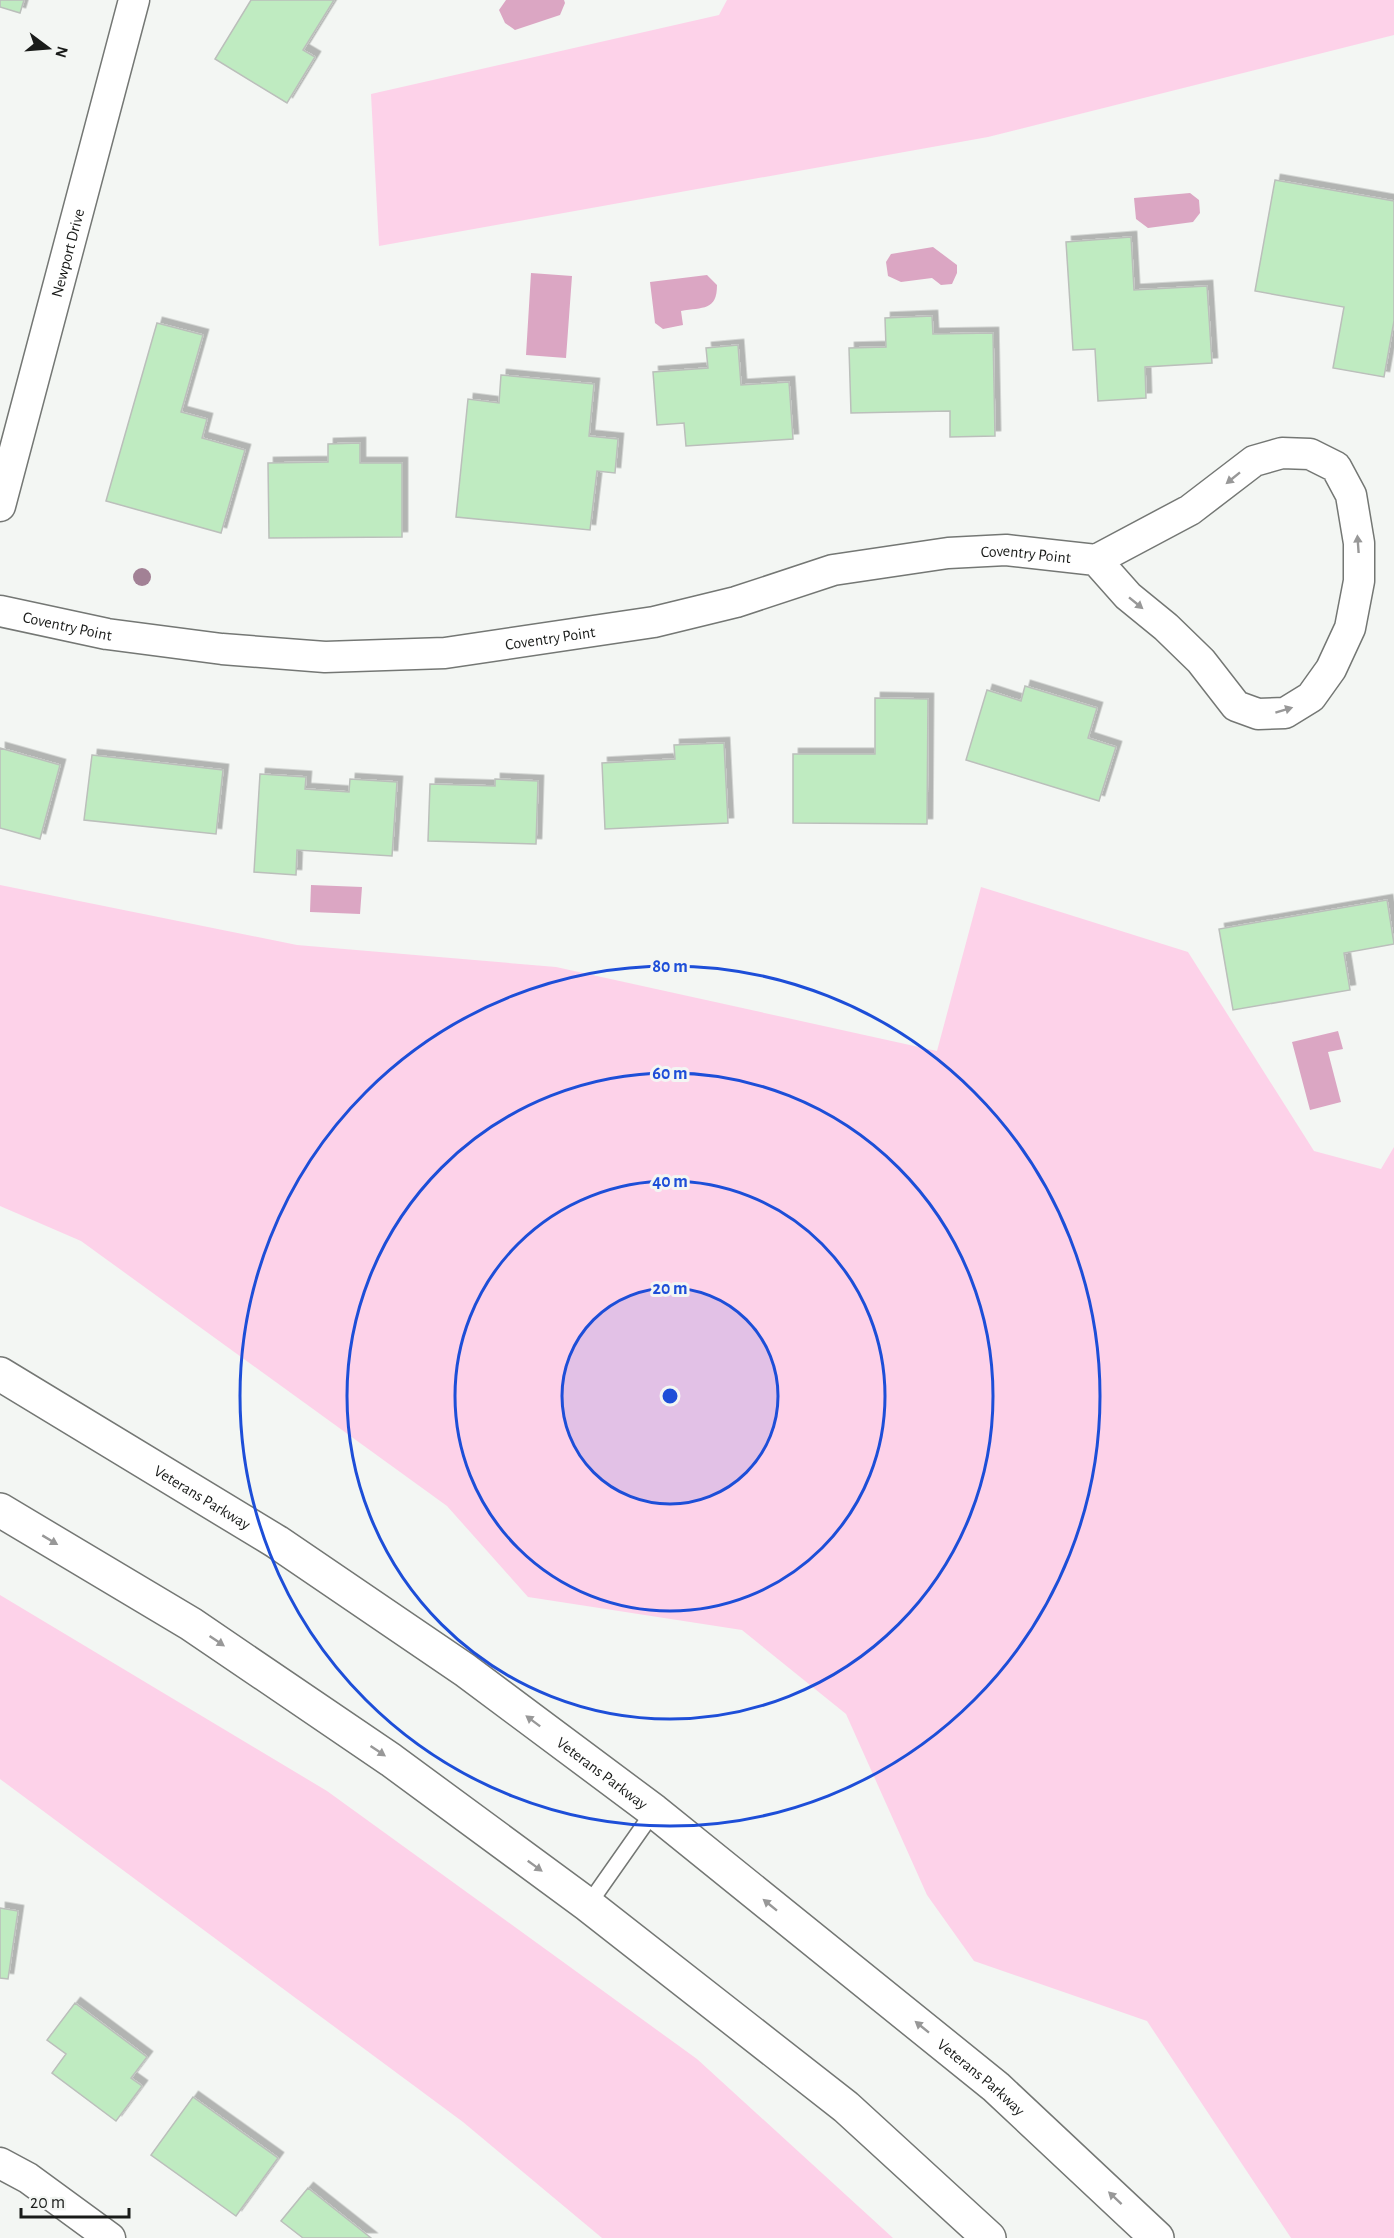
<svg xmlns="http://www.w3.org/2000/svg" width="1394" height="2238" font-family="'Alegreya Sans',sans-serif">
<defs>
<filter id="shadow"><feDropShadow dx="5.5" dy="-5.5" stdDeviation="0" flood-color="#0004"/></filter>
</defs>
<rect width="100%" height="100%" fill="#f3f6f3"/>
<path fill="#fdd2e9" d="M 727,0 L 1394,0 L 1394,35 L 988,137 L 379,246 L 371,94 L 719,15 Z
M 0,885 L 297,945 L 556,967 L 937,1051 L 981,887 L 1188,952 L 1314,1151 L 1381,1169 L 1394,1147 L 1394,2238 L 1291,2238 L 1147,2021 L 974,1961 L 927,1895 L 846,1714 L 742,1630 L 528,1597 L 447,1506 L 81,1241 L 0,1206 Z
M 0,1595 L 327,1791 L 697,2059 L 893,2238 L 602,2238 L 463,2122 L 0,1779 Z"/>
<path fill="#dba6c3" d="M 506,0 L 564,0 L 565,3 L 560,15 L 515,30 L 505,23 L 499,10 Z
M 1190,193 L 1199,200 L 1200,213 L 1193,222 L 1148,228 L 1136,219 L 1134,198 Z
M 933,247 L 957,265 L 957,273 L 952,284 L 941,285 L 932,278 L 901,282 L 888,276 L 886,262 L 891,254 Z
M 531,273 L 572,276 L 566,358 L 526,355 Z
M 707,275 L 717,285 C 717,311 703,307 681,311 L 683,325 L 663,329 L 655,323 L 650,282 Z
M 311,885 L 362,887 L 360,914 L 310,912 Z
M 1338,1031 L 1343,1049 L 1328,1052 L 1341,1102 L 1310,1110 L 1292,1042 Z"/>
<path fill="#bfebc1" stroke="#bbbfbb" stroke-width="1.5" filter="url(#shadow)" d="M 0,0 L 24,0 L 20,13 L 0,7 Z
M 251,0 L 334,0 L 303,50 L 315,57 L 287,103 L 215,59 Z
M 1275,180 L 1394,201 L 1394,321 L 1384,377 L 1333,368 L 1344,307 L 1255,291 Z
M 1131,237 L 1134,290 L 1207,286 L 1212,363 L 1145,367 L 1146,398 L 1098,401 L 1095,349 L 1073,350 L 1066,242 Z
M 932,316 L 933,334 L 993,333 L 995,436 L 950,437 L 950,411 L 851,413 L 849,348 L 886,347 L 885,318 Z
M 157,323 L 203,335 L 181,412 L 207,419 L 202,438 L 245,450 L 221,533 L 106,501 Z
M 738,345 L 741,385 L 789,382 L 793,439 L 686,446 L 684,423 L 657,425 L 653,372 L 708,368 L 706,348 Z
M 501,375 L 594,384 L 589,436 L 618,439 L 615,473 L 597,471 L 590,530 L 456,517 L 468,399 L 499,403 Z
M 360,443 L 360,463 L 402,463 L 402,537 L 269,538 L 268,463 L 328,462 L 328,444 Z
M 1025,686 L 1097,708 L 1088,738 L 1116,747 L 1099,801 L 966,760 L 987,690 L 1021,701 Z
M 875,698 L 928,699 L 927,824 L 793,823 L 793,754 L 875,754 Z
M 724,743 L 728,823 L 605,829 L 602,763 L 675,759 L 674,745 Z
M 0,748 L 60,765 L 40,839 L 0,828 Z
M 92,755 L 223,770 L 216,834 L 84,820 Z
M 260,774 L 306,777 L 305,789 L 349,792 L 350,779 L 397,782 L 392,856 L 297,850 L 296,875 L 254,872 Z
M 495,779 L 538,781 L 536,844 L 428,841 L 430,784 L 495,786 Z
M 1387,900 L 1394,944 L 1344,953 L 1350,990 L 1233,1010 L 1219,929 Z
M 0,1908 L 18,1911 L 8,1979 L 0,1978 Z
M 75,2003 L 147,2057 L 131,2078 L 142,2086 L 116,2121 L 52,2073 L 66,2054 L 47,2040 Z
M 193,2097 L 278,2158 L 236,2216 L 151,2155 Z
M 308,2188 L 371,2238 L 303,2238 L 281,2221 Z"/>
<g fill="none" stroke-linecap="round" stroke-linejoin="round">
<defs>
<path id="lane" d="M 588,1905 L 654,1811"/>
<g id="street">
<path id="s1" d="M 0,506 L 134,0"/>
<path id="s2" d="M 0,611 L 107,634 L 222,649 L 325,657 L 445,653 L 654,622 L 736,602 L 833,570 L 948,553 L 1006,550 L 1096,560 L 1190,510 L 1254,461 L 1282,453 L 1310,454 L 1336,467 L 1351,495 L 1359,543 L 1359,581 L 1350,628 L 1331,669 L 1311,697 L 1285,713 L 1258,714 L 1236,706 L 1201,661 L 1166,627 L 1128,596 L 1096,560"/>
<path d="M 0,2163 L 28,2178 L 110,2238"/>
</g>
<g id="highway">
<path id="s3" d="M 0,1374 L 277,1542 L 465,1670 L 654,1811 L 996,2087 L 1157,2238"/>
<path d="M 0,1510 L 191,1624 L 391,1760 L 588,1905 L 846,2107 L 989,2238"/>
</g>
</defs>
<use href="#lane" stroke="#747774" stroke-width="18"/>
<use href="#street" stroke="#747774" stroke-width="33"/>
<use href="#highway" stroke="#747774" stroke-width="36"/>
<use href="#lane" stroke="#fff" stroke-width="15"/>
<use href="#street" stroke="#fff" stroke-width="30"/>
<use href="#highway" stroke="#fff" stroke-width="33"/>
</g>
<circle fill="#a28195" cx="142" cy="577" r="9"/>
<defs><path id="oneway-solid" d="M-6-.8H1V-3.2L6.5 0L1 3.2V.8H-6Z" transform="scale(1.5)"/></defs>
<g fill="#989898">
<use href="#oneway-solid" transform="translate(1233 478) rotate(141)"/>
<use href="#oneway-solid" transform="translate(1358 544) rotate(-94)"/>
<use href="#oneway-solid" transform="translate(1136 603) rotate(39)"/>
<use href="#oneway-solid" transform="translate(1284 710) rotate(-17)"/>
<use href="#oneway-solid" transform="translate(50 1540) rotate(31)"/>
<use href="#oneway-solid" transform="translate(217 1641) rotate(34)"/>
<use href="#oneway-solid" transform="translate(533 1721) rotate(-143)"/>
<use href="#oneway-solid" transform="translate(378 1751) rotate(34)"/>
<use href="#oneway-solid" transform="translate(535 1866) rotate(36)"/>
<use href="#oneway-solid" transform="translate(770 1905) rotate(-141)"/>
<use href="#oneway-solid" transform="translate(922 2027) rotate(-141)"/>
<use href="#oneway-solid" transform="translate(1115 2198) rotate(-137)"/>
</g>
<circle cx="670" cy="1396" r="108" fill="#1d4ed8" fill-opacity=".12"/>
<g fill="none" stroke="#1d4ed8" stroke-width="3">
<circle cx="670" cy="1396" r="108"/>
<circle cx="670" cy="1396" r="215"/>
<circle cx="670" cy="1396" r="323"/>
<circle cx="670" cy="1396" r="430"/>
</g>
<g text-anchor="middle" stroke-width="6" stroke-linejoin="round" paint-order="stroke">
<g font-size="16" fill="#191b19" stroke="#f3f6f3">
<text dy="6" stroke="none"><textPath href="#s1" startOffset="262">Newport Drive</textPath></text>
<text dy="6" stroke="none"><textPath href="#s2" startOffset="1041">Coventry Point</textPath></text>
<text dy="6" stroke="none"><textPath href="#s2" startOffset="69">Coventry Point</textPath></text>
<text dy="6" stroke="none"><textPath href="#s2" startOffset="555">Coventry Point</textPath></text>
<text dy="6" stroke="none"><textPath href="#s3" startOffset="237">Veterans Parkway</textPath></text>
<text dy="6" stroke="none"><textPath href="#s3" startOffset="723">Veterans Parkway</textPath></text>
<text dy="6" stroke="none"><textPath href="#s3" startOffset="1209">Veterans Parkway</textPath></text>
</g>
</g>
<circle cx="670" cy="1396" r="9" fill="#1d4ed8" stroke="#f3f6f3" stroke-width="3"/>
<g font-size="18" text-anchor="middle" font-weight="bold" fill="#1d4ed8" stroke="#f3f6f3" stroke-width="6" stroke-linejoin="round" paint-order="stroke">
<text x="670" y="972">80 m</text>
<text x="670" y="1079">60 m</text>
<text x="670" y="1187">40 m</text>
<text x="670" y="1294">20 m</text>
</g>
<g transform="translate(48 48) rotate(106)" stroke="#f3f6f3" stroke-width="4.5" paint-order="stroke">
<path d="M0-4.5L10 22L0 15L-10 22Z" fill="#191b19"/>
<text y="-9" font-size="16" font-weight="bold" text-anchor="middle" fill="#191b19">N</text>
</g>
<path d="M21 2208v9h108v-9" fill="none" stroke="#191b19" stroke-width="3"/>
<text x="30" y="2208" font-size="18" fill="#191b19" stroke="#f3f6f3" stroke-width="4.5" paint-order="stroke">20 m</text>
</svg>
